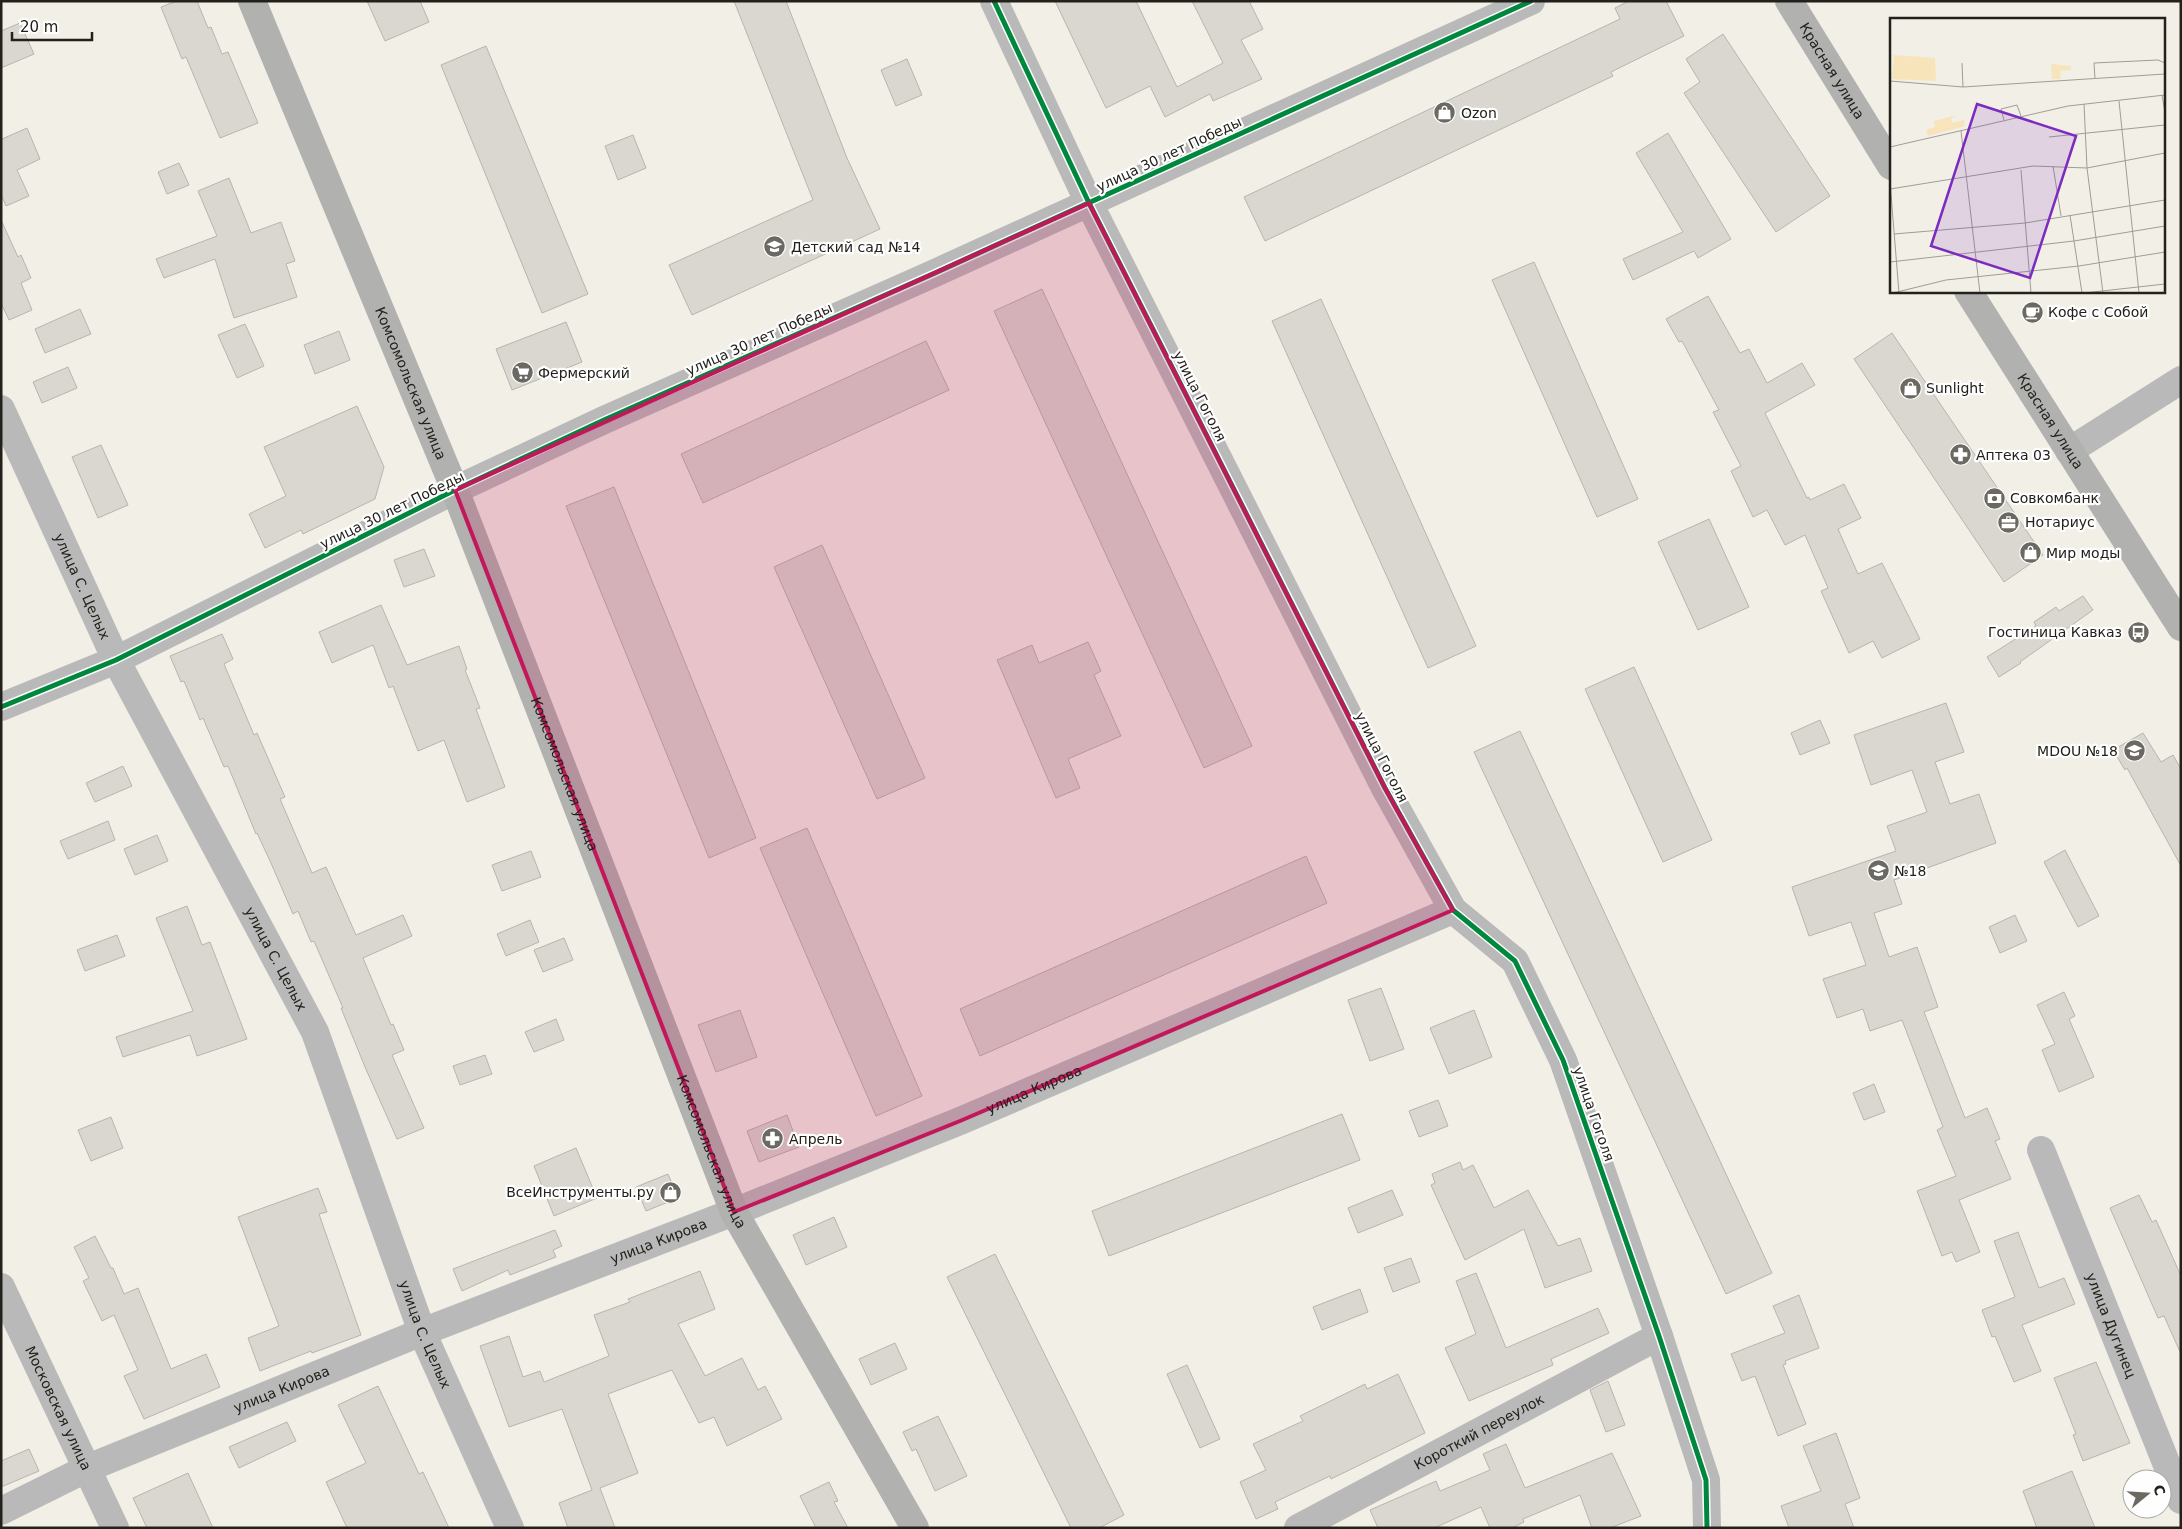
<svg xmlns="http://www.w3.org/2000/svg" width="2182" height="1529" font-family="'DejaVu Sans',sans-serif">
<rect width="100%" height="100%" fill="#f2efe7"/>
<path fill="#d9d7d0" stroke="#b7b5ae" d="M 177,1 L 197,1 L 208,28 L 211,27 L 222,54 L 228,52 L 258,123 L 220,138 L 186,57 L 182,59 L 161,7 Z
M 367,1 L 420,1 L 429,22 L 385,41 Z
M 734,1 L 786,1 L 847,158 L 880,229 L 692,315 L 669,265 L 813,200 Z
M 1055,1 L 1136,1 L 1177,87 L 1223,63 L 1192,1 L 1249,1 L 1263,29 L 1241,40 L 1262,79 L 1213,101 L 1210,94 L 1165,117 L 1150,86 L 1106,108 Z
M 1629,1 L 1666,1 L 1684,36 L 1611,72 L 1613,76 L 1265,241 L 1244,197 L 1620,19 L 1615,8 Z
M 20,23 L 34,54 L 1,68 L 1,31 Z
M 1723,34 L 1830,196 L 1776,232 L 1684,93 L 1700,82 L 1686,59 Z
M 486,46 L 588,294 L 542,313 L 441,65 Z
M 907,59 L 922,95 L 896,106 L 881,70 Z
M 27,128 L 40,159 L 17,170 L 29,196 L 6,206 L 1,194 L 1,137 L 2,139 Z
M 1668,133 L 1731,239 L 1698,258 L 1694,251 L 1633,280 L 1623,259 L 1683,232 L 1636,153 Z
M 633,135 L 646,168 L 618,180 L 605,146 Z
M 179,163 L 189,185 L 167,194 L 158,172 Z
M 229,178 L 251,233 L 281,222 L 295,261 L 286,264 L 297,297 L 234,318 L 215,259 L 164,278 L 156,259 L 217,236 L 198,191 Z
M 1,220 L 18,257 L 21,255 L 31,278 L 21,283 L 32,310 L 9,320 L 1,303 Z
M 1534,262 L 1638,499 L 1597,517 L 1492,280 Z
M 1042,289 L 1252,746 L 1204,768 L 994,311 Z
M 1708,296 L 1740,353 L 1749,349 L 1767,383 L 1802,363 L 1815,385 L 1765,413 L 1807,498 L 1809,497 L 1810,500 L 1844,484 L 1861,518 L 1838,529 L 1858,574 L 1882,563 L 1920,639 L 1882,658 L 1873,641 L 1849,653 L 1821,591 L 1828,588 L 1805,535 L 1785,545 L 1767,510 L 1753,517 L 1731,471 L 1741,466 L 1713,412 L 1719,410 L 1682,341 L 1679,342 L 1666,319 Z
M 1321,299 L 1476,646 L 1428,668 L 1272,321 Z
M 80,309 L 91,334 L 45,353 L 35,329 Z
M 566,322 L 582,362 L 512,390 L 496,349 Z
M 245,324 L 264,366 L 237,378 L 218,335 Z
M 339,331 L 350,360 L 315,374 L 304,345 Z
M 1892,333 L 2043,555 L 2004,582 L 1854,359 Z
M 926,341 L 949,390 L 703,503 L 681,454 Z
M 68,367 L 77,388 L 42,403 L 33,382 Z
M 357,406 L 384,467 L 375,499 L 303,534 L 301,530 L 265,548 L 249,514 L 286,496 L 264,447 Z
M 101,445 L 128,505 L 98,518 L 72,457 Z
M 614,487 L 756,838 L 709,858 L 566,506 Z
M 1709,519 L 1749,607 L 1698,630 L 1658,542 Z
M 822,545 L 925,778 L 877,799 L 774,567 Z
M 424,549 L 435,576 L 404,587 L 394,560 Z
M 2083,596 L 2093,610 L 2020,662 L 2021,663 L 1999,677 L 1987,657 L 2036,626 L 2034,622 L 2056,607 L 2059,611 Z
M 381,605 L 407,665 L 459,646 L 467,669 L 465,670 L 480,708 L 476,709 L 505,787 L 467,802 L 444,740 L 418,751 L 393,686 L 389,688 L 373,645 L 332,663 L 319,632 Z
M 222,634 L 233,659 L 224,664 L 254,735 L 257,733 L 285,797 L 280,799 L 312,873 L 326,867 L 356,935 L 403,915 L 412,936 L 363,958 L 391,1025 L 393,1024 L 404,1050 L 392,1055 L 424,1128 L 397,1139 L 365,1067 L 341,1008 L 343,1008 L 314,941 L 311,942 L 298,911 L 293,914 L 271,863 L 257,833 L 256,834 L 228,766 L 224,767 L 203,718 L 200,720 L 184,681 L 181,682 L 170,656 Z
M 1088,642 L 1101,671 L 1094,675 L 1121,736 L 1068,759 L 1080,788 L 1056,798 L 997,660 L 1032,645 L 1039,663 Z
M 1634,667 L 1712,840 L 1663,862 L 1585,689 Z
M 1946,703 L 1964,752 L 1935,762 L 1950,804 L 1979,794 L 1996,843 L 1894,880 L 1902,904 L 1874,913 L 1889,957 L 1917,947 L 1938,1007 L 1924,1012 L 1965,1118 L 1987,1108 L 2000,1139 L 1995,1141 L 2011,1179 L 1959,1200 L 1980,1252 L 1956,1262 L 1952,1252 L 1942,1256 L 1917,1191 L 1956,1176 L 1937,1130 L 1943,1127 L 1902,1020 L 1870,1031 L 1863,1009 L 1837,1018 L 1823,979 L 1866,965 L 1851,922 L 1809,936 L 1792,887 L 1896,851 L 1887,826 L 1927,812 L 1912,770 L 1871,785 L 1854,735 Z
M 1820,720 L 1830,743 L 1800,755 L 1791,733 Z
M 1520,731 L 1772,1273 L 1726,1294 L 1474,752 Z
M 2143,733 L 2161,762 L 2173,755 L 2181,769 L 2181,866 L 2127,768 L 2125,770 L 2113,750 Z
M 123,766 L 132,786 L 95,802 L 86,783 Z
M 108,821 L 115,840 L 68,859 L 60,841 Z
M 807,828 L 922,1096 L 876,1116 L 760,848 Z
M 157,835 L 168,861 L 135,875 L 124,849 Z
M 2065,850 L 2099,916 L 2078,927 L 2044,862 Z
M 531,851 L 541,877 L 502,891 L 492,865 Z
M 1306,856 L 1327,903 L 980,1056 L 960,1009 Z
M 187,906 L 202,945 L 210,942 L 247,1039 L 197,1056 L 190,1035 L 123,1057 L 116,1037 L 193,1011 L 156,918 Z
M 2015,915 L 2027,941 L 2000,953 L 1989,927 Z
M 530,920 L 539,942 L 506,956 L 497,934 Z
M 117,935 L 125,956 L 85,971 L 77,950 Z
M 564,938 L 573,960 L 543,972 L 534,950 Z
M 1381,988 L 1404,1049 L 1370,1061 L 1348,1000 Z
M 2064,992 L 2075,1016 L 2069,1019 L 2094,1077 L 2059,1092 L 2042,1050 L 2055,1044 L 2037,1005 Z
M 740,1010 L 757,1057 L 716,1072 L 698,1025 Z
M 1474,1010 L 1492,1057 L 1449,1074 L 1430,1028 Z
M 556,1019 L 564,1040 L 534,1052 L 525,1032 Z
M 485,1055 L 492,1074 L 460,1085 L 453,1066 Z
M 1874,1084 L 1885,1112 L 1864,1120 L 1853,1093 Z
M 1438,1100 L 1448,1126 L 1419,1137 L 1409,1111 Z
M 1342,1114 L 1360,1160 L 1109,1256 L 1092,1211 Z
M 787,1115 L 799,1147 L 759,1162 L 747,1131 Z
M 111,1117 L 123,1148 L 91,1161 L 78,1130 Z
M 576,1148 L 597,1198 L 554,1216 L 534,1166 Z
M 1460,1162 L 1463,1170 L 1473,1165 L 1494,1208 L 1528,1190 L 1558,1246 L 1580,1238 L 1592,1271 L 1545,1288 L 1524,1229 L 1465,1260 L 1431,1185 L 1435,1183 L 1432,1174 Z
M 668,1174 L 678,1198 L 646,1211 L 636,1187 Z
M 318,1188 L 327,1212 L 319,1214 L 361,1335 L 312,1353 L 311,1351 L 260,1371 L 248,1338 L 279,1326 L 238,1217 Z
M 1392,1190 L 1403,1215 L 1358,1233 L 1348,1208 Z
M 2139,1195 L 2152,1222 L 2156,1220 L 2181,1276 L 2181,1354 L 2164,1316 L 2158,1318 L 2110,1208 Z
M 834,1217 L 847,1247 L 806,1265 L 793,1235 Z
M 555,1230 L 562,1246 L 553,1250 L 556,1257 L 510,1275 L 508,1270 L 462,1291 L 453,1269 Z
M 2018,1232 L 2039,1288 L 2064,1278 L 2075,1304 L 2022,1325 L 2041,1371 L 2014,1382 L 1995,1336 L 1992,1337 L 1982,1310 L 2015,1297 L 1994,1241 Z
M 95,1236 L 111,1268 L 113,1268 L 124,1294 L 138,1288 L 171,1369 L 206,1354 L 220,1387 L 144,1419 L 124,1376 L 138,1370 L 114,1315 L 102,1321 L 83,1281 L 89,1278 L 74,1247 Z
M 995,1254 L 1124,1515 L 1099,1528 L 1071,1528 L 947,1277 Z
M 1411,1258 L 1420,1282 L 1393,1292 L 1384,1268 Z
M 700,1271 L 715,1309 L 678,1324 L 705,1376 L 742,1358 L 758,1390 L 765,1386 L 782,1419 L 727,1446 L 714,1417 L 699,1423 L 672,1370 L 608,1394 L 638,1473 L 600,1488 L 615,1528 L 568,1528 L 559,1503 L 592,1490 L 562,1409 L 509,1427 L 480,1346 L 509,1336 L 523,1377 L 540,1371 L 544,1382 L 609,1356 L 594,1315 L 630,1302 L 628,1299 Z
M 1476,1273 L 1506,1348 L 1598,1308 L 1609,1333 L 1551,1359 L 1553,1365 L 1469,1401 L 1445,1348 L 1476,1334 L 1456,1281 Z
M 1360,1289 L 1368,1312 L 1322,1330 L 1313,1307 Z
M 1799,1295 L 1819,1348 L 1785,1361 L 1786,1364 L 1783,1365 L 1806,1424 L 1778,1436 L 1755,1376 L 1742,1381 L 1731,1354 L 1785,1333 L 1773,1306 Z
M 895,1343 L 907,1369 L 871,1385 L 859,1359 Z
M 2096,1362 L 2130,1443 L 2083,1461 L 2073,1435 L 2076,1434 L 2054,1378 Z
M 1187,1365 L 1220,1439 L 1200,1448 L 1167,1374 Z
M 1398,1374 L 1425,1433 L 1331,1479 L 1330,1476 L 1275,1502 L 1278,1509 L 1256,1519 L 1240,1482 L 1266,1470 L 1253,1444 L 1303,1421 L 1300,1416 L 1365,1384 L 1367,1389 Z
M 1608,1381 L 1625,1425 L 1606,1432 L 1590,1390 Z
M 378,1386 L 419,1474 L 423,1472 L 449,1528 L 347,1528 L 326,1482 L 366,1463 L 338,1405 Z
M 938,1416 L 967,1476 L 935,1491 L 916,1449 L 912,1451 L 903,1432 Z
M 287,1422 L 296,1441 L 239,1468 L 229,1447 Z
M 1836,1433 L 1860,1498 L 1845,1504 L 1854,1528 L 1789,1528 L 1781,1506 L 1821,1491 L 1803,1446 Z
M 1506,1444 L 1525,1488 L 1612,1453 L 1641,1516 L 1610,1528 L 1592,1528 L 1580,1495 L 1523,1519 L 1524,1522 L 1512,1528 L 1490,1528 L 1481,1507 L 1434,1528 L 1378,1528 L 1370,1510 L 1436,1481 L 1440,1491 L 1490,1470 L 1483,1454 Z
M 29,1449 L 39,1471 L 1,1487 L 1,1461 Z
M 2072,1471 L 2095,1528 L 2037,1528 L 2023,1491 Z
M 188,1473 L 213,1528 L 147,1528 L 133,1498 Z
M 829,1482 L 838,1501 L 834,1502 L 848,1528 L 816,1528 L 800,1496 Z"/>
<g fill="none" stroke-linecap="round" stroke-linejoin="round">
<g stroke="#b9b9b9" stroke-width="28">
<path d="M 994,1 L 1089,203 L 1385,788 L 1453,910 L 1515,961 L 1563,1060 L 1659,1336 L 1706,1480 L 1707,1528"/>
<path id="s1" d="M 1,409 L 116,660 L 315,1032 L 422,1332 L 510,1528"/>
<path d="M 2069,451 L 2181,380"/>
<path d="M 1,707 L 116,660 L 455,490 L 604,420 L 935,273 L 1531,1"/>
<path id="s2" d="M 2041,1150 L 2181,1500"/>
<path id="s3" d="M 1,1287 L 115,1528"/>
<path id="s4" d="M 1,1511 L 88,1468 L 422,1332 L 734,1212 L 960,1121 L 1453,910"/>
<path id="s5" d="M 1298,1528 L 1659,1336"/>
</g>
<g stroke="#b1b1b0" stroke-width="28">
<path id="s6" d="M 252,1 L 455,490 L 734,1212 L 915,1528"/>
<path id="s7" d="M 1789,1 L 1891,166"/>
<path id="s8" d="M 1968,291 L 2181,627"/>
</g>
<defs>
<path id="cycleway" d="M 994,1 L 1089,203 L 1385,788 L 1453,910 L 1515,961 L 1563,1060 L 1659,1336 L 1706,1480 L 1707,1528
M 1,707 L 116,660 L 455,490 L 604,420 L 935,273 L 1531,1"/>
</defs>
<use href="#cycleway" stroke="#fefefe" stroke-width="8"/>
<use href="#cycleway" stroke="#00873e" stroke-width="5"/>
</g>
<path fill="#c2185b" fill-opacity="0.2" stroke="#c2185b" stroke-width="4" stroke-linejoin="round" d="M 1089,203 L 1385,788 L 1453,910 L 960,1121 L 734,1212 L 455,490 Z"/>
<defs>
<symbol id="shop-disc" viewBox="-11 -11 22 22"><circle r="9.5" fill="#6b6962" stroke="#fefefe"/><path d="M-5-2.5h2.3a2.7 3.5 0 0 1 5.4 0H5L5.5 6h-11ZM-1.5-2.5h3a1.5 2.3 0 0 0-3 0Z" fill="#fff"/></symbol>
<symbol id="school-disc" viewBox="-11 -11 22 22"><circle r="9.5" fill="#6b6962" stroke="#fefefe"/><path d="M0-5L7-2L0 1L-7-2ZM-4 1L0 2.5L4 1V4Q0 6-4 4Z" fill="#fff"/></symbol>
<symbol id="cafe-disc" viewBox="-11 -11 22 22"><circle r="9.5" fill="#6b6962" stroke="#fefefe"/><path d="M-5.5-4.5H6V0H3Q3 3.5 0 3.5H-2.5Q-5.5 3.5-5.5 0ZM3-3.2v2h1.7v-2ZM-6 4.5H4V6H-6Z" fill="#fff"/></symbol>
<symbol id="supermarket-disc" viewBox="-11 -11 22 22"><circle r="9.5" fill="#6b6962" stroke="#fefefe"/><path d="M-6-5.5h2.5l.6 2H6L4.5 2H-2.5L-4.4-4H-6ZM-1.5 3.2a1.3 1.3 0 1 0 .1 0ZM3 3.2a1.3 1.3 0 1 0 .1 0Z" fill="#fff"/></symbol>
<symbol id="pharmacy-disc" viewBox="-11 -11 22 22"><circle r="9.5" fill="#6b6962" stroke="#fefefe"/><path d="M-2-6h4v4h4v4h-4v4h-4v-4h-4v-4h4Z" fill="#fff"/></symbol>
<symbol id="bank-disc" viewBox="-11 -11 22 22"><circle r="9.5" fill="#6b6962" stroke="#fefefe"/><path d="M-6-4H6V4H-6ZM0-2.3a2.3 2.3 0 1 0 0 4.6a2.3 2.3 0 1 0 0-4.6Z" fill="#fff"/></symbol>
<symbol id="office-disc" viewBox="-11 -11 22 22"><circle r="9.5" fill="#6b6962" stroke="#fefefe"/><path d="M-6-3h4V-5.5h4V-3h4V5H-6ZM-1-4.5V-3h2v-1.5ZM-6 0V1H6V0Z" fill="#fff"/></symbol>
<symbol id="bus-disc" viewBox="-11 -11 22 22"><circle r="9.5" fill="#6b6962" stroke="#fefefe"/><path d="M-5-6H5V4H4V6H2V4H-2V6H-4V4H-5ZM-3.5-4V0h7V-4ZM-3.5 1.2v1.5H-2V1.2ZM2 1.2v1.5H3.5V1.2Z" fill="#fff"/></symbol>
</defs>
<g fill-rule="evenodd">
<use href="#shop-disc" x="1432" y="100" width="25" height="25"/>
<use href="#school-disc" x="762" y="234" width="25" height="25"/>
<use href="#cafe-disc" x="2020" y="300" width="25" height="25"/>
<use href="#supermarket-disc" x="510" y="360" width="25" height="25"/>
<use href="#shop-disc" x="1898" y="376" width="25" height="25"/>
<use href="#pharmacy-disc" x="1948" y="442" width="25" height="25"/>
<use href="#bank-disc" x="1982" y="486" width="25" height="25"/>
<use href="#office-disc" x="1996" y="510" width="25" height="25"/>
<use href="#shop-disc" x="2018" y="540" width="25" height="25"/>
<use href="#bus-disc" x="2126" y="620" width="25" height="25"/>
<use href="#school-disc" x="2122" y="738" width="25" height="25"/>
<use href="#school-disc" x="1866" y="858" width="25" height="25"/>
<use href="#pharmacy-disc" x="760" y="1126" width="25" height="25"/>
<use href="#shop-disc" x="658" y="1180" width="25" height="25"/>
</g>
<g text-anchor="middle" stroke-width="4.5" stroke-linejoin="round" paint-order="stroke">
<g font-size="14" fill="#23211b" stroke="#fefefe">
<text dy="5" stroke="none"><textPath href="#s7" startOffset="82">Красная улица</textPath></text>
<text transform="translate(1169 154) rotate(-25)" y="5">улица 30 лет Победы</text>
<text transform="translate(759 339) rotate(-24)" y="5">улица 30 лет Победы</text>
<text dy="5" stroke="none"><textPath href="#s6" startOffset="414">Комсомольская улица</textPath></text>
<text transform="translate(1200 396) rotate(63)" y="5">улица Гоголя</text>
<text dy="5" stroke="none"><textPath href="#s8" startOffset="154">Красная улица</textPath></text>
<text transform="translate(392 510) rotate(-26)" y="5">улица 30 лет Победы</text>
<text dy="5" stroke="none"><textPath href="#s1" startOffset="195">улица С. Целых</textPath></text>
<text transform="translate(1382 757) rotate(63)" y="5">улица Гоголя</text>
<text dy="5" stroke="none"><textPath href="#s6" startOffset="834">Комсомольская улица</textPath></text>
<text dy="5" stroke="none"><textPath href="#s1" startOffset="615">улица С. Целых</textPath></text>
<text dy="5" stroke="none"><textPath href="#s4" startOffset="1116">улица Кирова</textPath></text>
<text transform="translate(1594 1114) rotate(71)" y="5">улица Гоголя</text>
<text dy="5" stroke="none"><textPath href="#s6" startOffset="1239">Комсомольская улица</textPath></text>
<text dy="5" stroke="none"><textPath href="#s4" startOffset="711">улица Кирова</textPath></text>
<text dy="5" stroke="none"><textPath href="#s2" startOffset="189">улица Дугинец</textPath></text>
<text dy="5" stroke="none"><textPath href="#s1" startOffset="1020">улица С. Целых</textPath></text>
<text dy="5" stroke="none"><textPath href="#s4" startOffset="306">улица Кирова</textPath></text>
<text dy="5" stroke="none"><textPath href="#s3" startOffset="134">Московская улица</textPath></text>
<text dy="5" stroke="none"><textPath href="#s5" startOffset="205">Короткий переулок</textPath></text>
</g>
<g font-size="14" fill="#23211b" stroke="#fefefe" text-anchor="start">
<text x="1461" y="118">Ozon</text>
<text x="791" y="252">Детский сад №14</text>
<text x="2048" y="317">Кофе с Собой</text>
<text x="538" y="378">Фермерский</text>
<text x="1926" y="393">Sunlight</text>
<text x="1976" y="460">Аптека 03</text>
<text x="2010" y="503">Совкомбанк</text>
<text x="2025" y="527">Нотариус</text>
<text x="2046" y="558">Мир моды</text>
<text x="2122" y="637" text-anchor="end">Гостиница Кавказ</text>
<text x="2118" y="756" text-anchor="end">MDOU №18</text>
<text x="1894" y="876">№18</text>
<text x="789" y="1144">Апрель</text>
<text x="654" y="1197" text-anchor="end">ВсеИнструменты.ру</text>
</g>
</g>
<g transform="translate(1890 18)">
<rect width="275" height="275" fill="#f2efe7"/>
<path d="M 4,37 L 45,40 L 46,63 L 2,61 ZM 161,46 L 181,48 L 181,52 L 170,53 L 171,61 L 162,61 ZM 67,97 L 61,101 L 62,105 L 74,102 L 75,108 L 38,118 L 36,112 L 45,109 L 44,103 Z" fill="#f7e4ba"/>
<path fill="none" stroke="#9f9d95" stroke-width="1" d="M 72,45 L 73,69M 205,61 L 204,45 L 268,42 L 275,45M 0,63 L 73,69 L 275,56M 0,64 L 0,96M 272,77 L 275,94M 229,83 L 249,275M 194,86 L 197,150 L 213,275M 114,102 L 111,91 L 127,87 L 131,98M 71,113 L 90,275M 159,119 L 275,107M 0,129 L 178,88 L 275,77M 163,148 L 171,198M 131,152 L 141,275M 0,164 L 9,275M 0,171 L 143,148 L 197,150 L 275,135M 180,197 L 192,275M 4,216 L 135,205 L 275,182M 0,244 L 184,223 L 275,208M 3,275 L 56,262 L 189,248 L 275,234M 194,275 L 275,266"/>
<path fill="#7b2cbf" fill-opacity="0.15" stroke="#7b2cbf" stroke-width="2.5" d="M 87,86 L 186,118 L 140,260 L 41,228 Z"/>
<rect width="275" height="275" fill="none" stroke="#23211b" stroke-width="2.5"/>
</g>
<rect width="2182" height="1529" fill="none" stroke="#23211b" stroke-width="5"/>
<g transform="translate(2147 1494) rotate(72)"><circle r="24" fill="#fefefe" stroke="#a6a6a3"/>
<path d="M0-4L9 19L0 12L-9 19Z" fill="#6b6962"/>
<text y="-8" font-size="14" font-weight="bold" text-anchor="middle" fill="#23211b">С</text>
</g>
<path d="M12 32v8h80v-8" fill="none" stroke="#23211b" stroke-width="2.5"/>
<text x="20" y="32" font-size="15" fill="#23211b" stroke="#fefefe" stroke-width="4" paint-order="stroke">20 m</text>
</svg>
